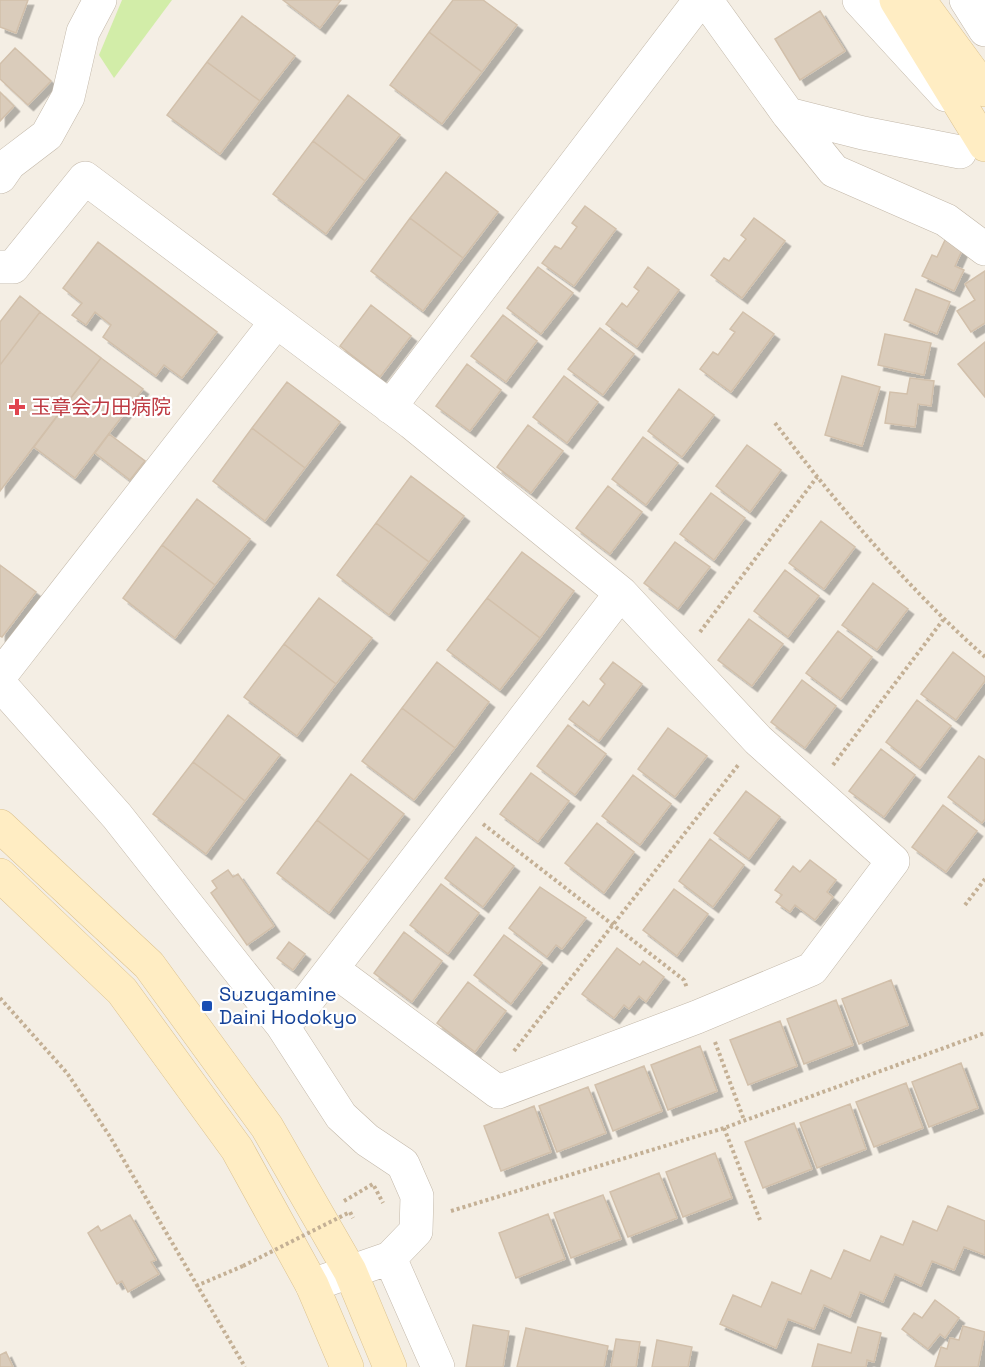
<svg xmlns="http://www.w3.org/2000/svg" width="985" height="1367" font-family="'Space Grotesk','Noto Sans JP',sans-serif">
<defs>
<filter id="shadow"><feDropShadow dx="5.5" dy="5.5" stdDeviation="0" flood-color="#0004"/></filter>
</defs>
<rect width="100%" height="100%" fill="#f4eee4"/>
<path fill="#d2eda8" d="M 122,0 L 172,0 L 114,78 L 99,55 Z"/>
<path fill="#daccbb" stroke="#d2c0ab" stroke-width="1.5" filter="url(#shadow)" d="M 0,0 L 28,0 L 16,33 L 0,27 Z
M 283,0 L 341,0 L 320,28 Z
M 453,0 L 483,0 L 517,25 L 482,72 L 429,32 Z
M 820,11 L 845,51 L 800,80 L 775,39 Z
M 242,16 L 295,56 L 260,101 L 207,62 Z
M 429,32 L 482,72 L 442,124 L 390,85 Z
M 15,48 L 51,81 L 28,105 L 0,79 L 0,64 Z
M 207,62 L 260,101 L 220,154 L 167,115 Z
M 0,92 L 14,106 L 0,121 Z
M 348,95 L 400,135 L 365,181 L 313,141 Z
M 313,141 L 365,181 L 326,234 L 273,194 Z
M 446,172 L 498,212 L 463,258 L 410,218 Z
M 585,206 L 616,229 L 574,286 L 542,263 L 555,246 L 561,249 L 577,227 L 572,223 Z
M 410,218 L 463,258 L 423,311 L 371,271 Z
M 754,218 L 785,241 L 742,298 L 711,275 L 724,258 L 729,261 L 746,239 L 741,235 Z
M 946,238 L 964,246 L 955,266 L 964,270 L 954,291 L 922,276 L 932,255 L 937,257 Z
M 98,242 L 217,332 L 182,378 L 164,365 L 156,376 L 103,337 L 111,325 L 95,312 L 86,325 L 72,315 L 82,303 L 63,288 Z
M 538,267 L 573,293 L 541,334 L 507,308 Z
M 648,267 L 679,290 L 637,347 L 606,324 L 622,303 L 627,307 L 639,291 L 634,287 Z
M 985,271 L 985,323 L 971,332 L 957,311 L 975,300 L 965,284 Z
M 916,289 L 950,302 L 937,334 L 904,320 Z
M 20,296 L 40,312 L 0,365 L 0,322 Z
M 371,305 L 411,336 L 380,377 L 340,346 Z
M 40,312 L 101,358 L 0,491 L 0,365 Z
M 743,312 L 774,334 L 731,392 L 700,369 L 713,352 L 718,355 L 735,332 L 730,329 Z
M 503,315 L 537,341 L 506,382 L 471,356 Z
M 600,328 L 634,354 L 603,395 L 568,369 Z
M 885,334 L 931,343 L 924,375 L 878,365 Z
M 985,342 L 985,397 L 958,364 Z
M 101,358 L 143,389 L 75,478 L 34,447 Z
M 467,364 L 501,390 L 470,431 L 436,406 Z
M 564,376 L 598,402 L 567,443 L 533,417 Z
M 842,376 L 880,387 L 862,446 L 825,435 Z
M 910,378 L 934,381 L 931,406 L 918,404 L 915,427 L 885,423 L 890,392 L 907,394 Z
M 287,382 L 340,422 L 305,468 L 252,428 Z
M 679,389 L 714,415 L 682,457 L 648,431 Z
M 528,425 L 563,451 L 531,493 L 497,467 Z
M 252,428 L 305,468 L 265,521 L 213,481 Z
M 109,434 L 145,461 L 130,480 L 95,453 Z
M 643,437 L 678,463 L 646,505 L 612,479 Z
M 747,445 L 781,470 L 750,512 L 716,486 Z
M 411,476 L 464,516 L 429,562 L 376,523 Z
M 608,486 L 642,512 L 610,554 L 576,528 Z
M 711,493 L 745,518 L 714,560 L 680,534 Z
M 197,499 L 250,539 L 215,585 L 162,545 Z
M 821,521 L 855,547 L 824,589 L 789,563 Z
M 376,523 L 429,562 L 389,615 L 337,575 Z
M 675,542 L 710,567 L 678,609 L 644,583 Z
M 162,545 L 215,585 L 175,638 L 123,598 Z
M 522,552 L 574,591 L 540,638 L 487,598 Z
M 0,565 L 36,592 L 2,637 L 0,636 Z
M 785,570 L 819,596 L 788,637 L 754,611 Z
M 873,583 L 908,609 L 877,650 L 842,625 Z
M 319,598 L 372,638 L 336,684 L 284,644 Z
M 487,598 L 540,638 L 500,690 L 447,650 Z
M 749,619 L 783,644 L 752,686 L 718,660 Z
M 838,631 L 872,657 L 841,699 L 806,673 Z
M 284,644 L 336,684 L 297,736 L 244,697 Z
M 953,652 L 985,677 L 985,681 L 956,720 L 921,694 Z
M 437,662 L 489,702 L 455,748 L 402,708 Z
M 613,662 L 642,684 L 599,741 L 569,719 L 583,701 L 589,706 L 605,684 L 600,679 Z
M 802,680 L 836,706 L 805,748 L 771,722 Z
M 917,700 L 951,726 L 920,768 L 886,742 Z
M 402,708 L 455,748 L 414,800 L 362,761 Z
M 228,715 L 280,755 L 245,801 L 193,762 Z
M 568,725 L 606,754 L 575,795 L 537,766 Z
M 668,728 L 707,756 L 675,797 L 638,769 Z
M 881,749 L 915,775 L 884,817 L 849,791 Z
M 979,756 L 985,760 L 985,819 L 982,823 L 948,797 Z
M 193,762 L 245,801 L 206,854 L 153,814 Z
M 531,773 L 569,801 L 538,842 L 500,814 Z
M 351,774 L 404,814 L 369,860 L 317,820 Z
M 633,775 L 671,804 L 640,845 L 602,816 Z
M 746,791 L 780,817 L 749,859 L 714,833 Z
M 943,805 L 977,831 L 946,872 L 912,847 Z
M 317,820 L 369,860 L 329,913 L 277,873 Z
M 597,823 L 634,852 L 604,893 L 565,863 Z
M 476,837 L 514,866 L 483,907 L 445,878 Z
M 710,839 L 744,865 L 713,907 L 679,881 Z
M 810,860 L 836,880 L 827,892 L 833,897 L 815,920 L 795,905 L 790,912 L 776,902 L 782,895 L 775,890 L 793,866 L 800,872 Z
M 228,870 L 233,877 L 238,874 L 274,926 L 247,945 L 211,893 L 217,888 L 212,881 Z
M 441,884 L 479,913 L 448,954 L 410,925 Z
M 540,887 L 586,918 L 562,949 L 556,945 L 547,957 L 509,928 Z
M 674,889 L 708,914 L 677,956 L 643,930 Z
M 404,932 L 442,961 L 412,1002 L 374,973 Z
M 504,935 L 542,963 L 511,1004 L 474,975 Z
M 289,942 L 305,954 L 293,970 L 277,958 Z
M 617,948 L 640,965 L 643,961 L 664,977 L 646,1002 L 639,996 L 629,1009 L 624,1005 L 614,1018 L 582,994 Z
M 891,980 L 908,1025 L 859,1044 L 842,999 Z
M 468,982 L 506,1011 L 475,1052 L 437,1023 Z
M 836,1000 L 853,1045 L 804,1064 L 787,1019 Z
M 780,1021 L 797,1066 L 748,1085 L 730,1040 Z
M 700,1046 L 717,1091 L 668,1110 L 651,1065 Z
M 961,1063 L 978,1108 L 929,1127 L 912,1082 Z
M 644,1066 L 662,1111 L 613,1131 L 595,1085 Z
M 906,1083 L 923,1128 L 874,1147 L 856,1102 Z
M 588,1087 L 606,1133 L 557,1152 L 539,1106 Z
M 850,1104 L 866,1149 L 817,1168 L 800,1123 Z
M 534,1106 L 551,1152 L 501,1171 L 484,1126 Z
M 794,1123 L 812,1169 L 763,1188 L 745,1142 Z
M 715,1153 L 732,1198 L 683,1217 L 666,1172 Z
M 659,1173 L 677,1218 L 628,1237 L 610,1192 Z
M 603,1195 L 621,1239 L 571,1258 L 554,1213 Z
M 948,1206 L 985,1221 L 985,1255 L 964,1247 L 954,1270 L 932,1261 L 921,1286 L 895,1274 L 883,1302 L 860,1292 L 850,1317 L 824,1305 L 814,1329 L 788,1319 L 776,1348 L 720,1324 L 733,1295 L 761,1307 L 772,1282 L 801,1294 L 811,1270 L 831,1279 L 844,1250 L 870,1261 L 881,1236 L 903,1245 L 913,1221 L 937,1231 Z
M 548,1214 L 565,1259 L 516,1278 L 499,1233 Z
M 130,1215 L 156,1260 L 151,1262 L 159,1274 L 128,1292 L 122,1281 L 117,1284 L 88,1233 L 98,1226 L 101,1231 Z
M 935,1300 L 959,1318 L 945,1338 L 940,1334 L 928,1349 L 902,1329 L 914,1313 L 922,1318 Z
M 473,1325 L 509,1331 L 503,1367 L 466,1367 Z
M 963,1326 L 985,1332 L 978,1367 L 935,1367 L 941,1347 L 947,1349 L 950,1338 L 959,1340 Z
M 858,1327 L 881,1333 L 874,1362 L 867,1360 L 866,1367 L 812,1367 L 818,1344 L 851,1353 Z
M 526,1328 L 608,1346 L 604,1367 L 517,1367 Z
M 616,1339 L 640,1342 L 636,1367 L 611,1367 Z
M 657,1340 L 692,1347 L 688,1367 L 652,1367 Z
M 6,1352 L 13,1367 L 0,1367 L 0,1355 Z"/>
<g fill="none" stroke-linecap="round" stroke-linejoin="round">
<defs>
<path id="street" d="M 706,0 L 788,114 L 863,133 L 960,152
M 859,0 L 946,95
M 966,0 L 985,30
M 788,114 L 834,171 L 946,220 L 985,249
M 0,177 L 9,164 L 47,135 L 68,97 L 83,32 L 100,0
M 0,267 L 13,267 L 85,178 L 412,423 L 621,593 L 758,740 L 893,861 L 812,969 L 697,1017 L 498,1092 L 332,969
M 390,407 L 700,0
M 0,676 L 276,322
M 0,684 L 117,816 L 282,1025 L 341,1116 L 367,1140 L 403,1164 L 417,1196 L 416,1231 L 390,1258 L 312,1285
M 282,1025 L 304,1005 L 621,593
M 390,1258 L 438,1367"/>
<path id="secondary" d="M 896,0 L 985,145
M 919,0 L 985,90
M 0,826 L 149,965 L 267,1127 L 350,1271 L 390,1367
M 0,875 L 122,991 L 237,1149 L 312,1285 L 347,1367"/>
</defs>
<use href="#street" stroke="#c3b8a9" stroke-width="34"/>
<use href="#secondary" stroke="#dcc391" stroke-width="34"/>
<path stroke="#c4b095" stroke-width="4" stroke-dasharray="3 3" stroke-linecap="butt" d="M 775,423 C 838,505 907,588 985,657
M 700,632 L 817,477
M 833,765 L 943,620
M 483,824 L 684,980 L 687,988
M 965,905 L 985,879
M 0,998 L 67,1073 L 109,1135 L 245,1367
M 715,1042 L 744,1120
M 514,1051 L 739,764
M 724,1128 L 760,1220
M 344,1201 L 373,1184 L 383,1203
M 451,1211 L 724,1128 L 985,1033
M 196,1286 L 243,1266"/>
<use href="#street" stroke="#fff" stroke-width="33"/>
<use href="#secondary" stroke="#ffedc3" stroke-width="33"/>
<path stroke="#c4b095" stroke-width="4" stroke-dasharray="3 3" stroke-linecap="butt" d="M 243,1266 L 350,1212 L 353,1218"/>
</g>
<path fill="#e0444e" stroke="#fff" stroke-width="2" d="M14 398h6v6h6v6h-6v6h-6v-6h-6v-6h6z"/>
<rect fill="#1a4fb4" stroke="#fff" stroke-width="2" x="201" y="1000" width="12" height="12" rx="3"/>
<g text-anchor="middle" stroke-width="4.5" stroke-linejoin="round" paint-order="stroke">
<g font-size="20" fill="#be3a42" stroke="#fff" text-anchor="start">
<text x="31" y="414">玉章会力田病院</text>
</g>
<g font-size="20" fill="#164399" stroke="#fff" text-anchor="start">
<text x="219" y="1001">Suzugamine<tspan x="219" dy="23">Daini Hodokyo</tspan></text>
</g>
</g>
</svg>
